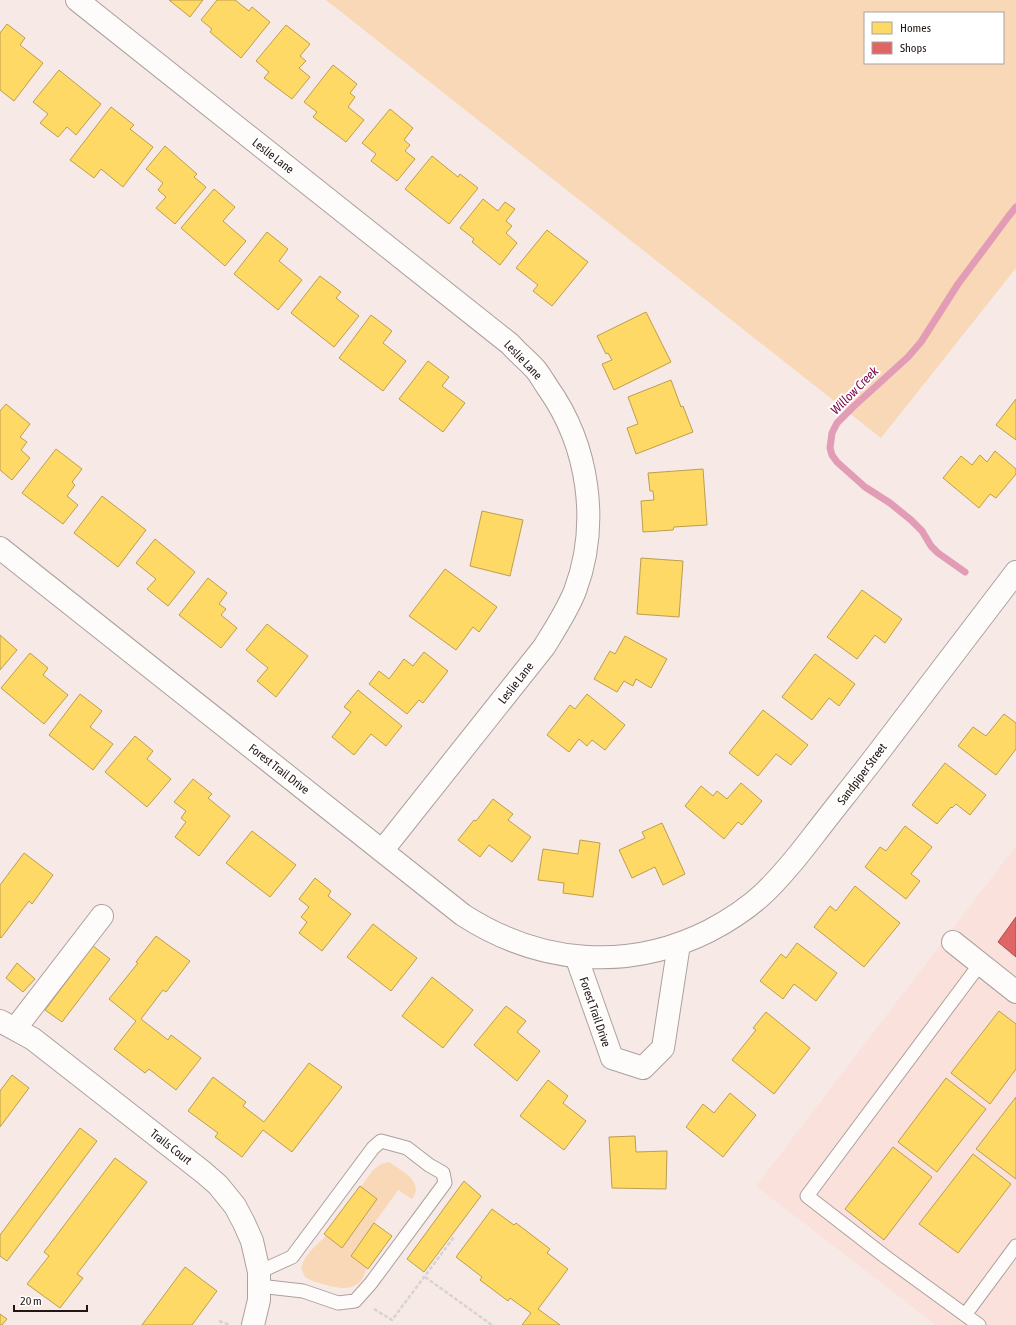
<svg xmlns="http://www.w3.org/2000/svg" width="1016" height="1325" font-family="'Asap Condensed',sans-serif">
<rect width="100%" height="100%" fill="#f6e9e6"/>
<path fill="#fbe1db" d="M 1016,846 L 1016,1325 L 936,1325 L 756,1186 Z"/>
<path fill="#f8d8b7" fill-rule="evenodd" d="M 326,0 L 1016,0 L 1016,268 L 881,438 ZM 865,13 L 1003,13 L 1003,63 L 865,63 Z
M 389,1162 C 401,1171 425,1181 412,1199 L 398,1190 L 351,1256 L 366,1268 C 362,1291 344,1290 326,1285 C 319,1283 311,1281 305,1277 L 301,1268 C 304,1256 314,1247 323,1239 L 373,1170 L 381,1164 Z"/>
<path fill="#ffd966" stroke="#bd9e4d" d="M 169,0 L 203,0 L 190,17 Z
M 217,0 L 235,0 L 249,11 L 252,7 L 270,22 L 241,58 L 210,32 L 212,29 L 201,20 Z
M 7,24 L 25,38 L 20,45 L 43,63 L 14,101 L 0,90 L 0,33 Z
M 286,25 L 310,44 L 300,56 L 306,61 L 299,68 L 310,77 L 292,99 L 264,78 L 269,72 L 256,61 Z
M 333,65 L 357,84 L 350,93 L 355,97 L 348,107 L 364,120 L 346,142 L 313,117 L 317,112 L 304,102 Z
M 59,70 L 101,104 L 76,135 L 67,127 L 58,137 L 40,123 L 48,114 L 33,102 Z
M 111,107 L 134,125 L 130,129 L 153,147 L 123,187 L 101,169 L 94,178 L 70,160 Z
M 390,109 L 413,128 L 404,140 L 410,145 L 405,151 L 415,159 L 397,181 L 371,161 L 376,154 L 362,143 Z
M 165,146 L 197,174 L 194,177 L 206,187 L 175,224 L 156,208 L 166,197 L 158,190 L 163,183 L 146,169 Z
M 432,156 L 458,177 L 460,174 L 478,188 L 449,224 L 405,189 Z
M 214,189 L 235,207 L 223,221 L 246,241 L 225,266 L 181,228 Z
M 483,199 L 498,211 L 505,202 L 515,209 L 506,221 L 512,226 L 506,233 L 517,243 L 500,265 L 472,242 L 474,239 L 460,228 Z
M 547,230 L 588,262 L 552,306 L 533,291 L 538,285 L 516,268 Z
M 267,232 L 288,249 L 279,261 L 302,280 L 278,310 L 234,274 Z
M 320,276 L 341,292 L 336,298 L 359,316 L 334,347 L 291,313 Z
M 646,312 L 671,362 L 614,390 L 602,364 L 612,360 L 608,353 L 606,354 L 597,336 Z
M 371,315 L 392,331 L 383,343 L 406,361 L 383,391 L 339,358 Z
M 428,361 L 449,377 L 442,386 L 465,403 L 443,432 L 399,399 Z
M 671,380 L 681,407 L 683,406 L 693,432 L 636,454 L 627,428 L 638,424 L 628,397 Z
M 1016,399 L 1016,440 L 996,425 Z
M 6,404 L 30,424 L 20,437 L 27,442 L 21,450 L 30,458 L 12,480 L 0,470 L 0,411 Z
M 56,449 L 82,469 L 72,482 L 75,485 L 67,496 L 78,505 L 63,524 L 22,493 Z
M 995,451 L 1016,469 L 1016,474 L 996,498 L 990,494 L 979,508 L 943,478 L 961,456 L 972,465 L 980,455 L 987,462 Z
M 703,469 L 707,525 L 674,527 L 673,530 L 643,532 L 641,501 L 654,500 L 653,491 L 650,491 L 648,473 Z
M 102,496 L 146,530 L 118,567 L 74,533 Z
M 482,511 L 523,520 L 510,576 L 470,566 Z
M 155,539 L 195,572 L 168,606 L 147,589 L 156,579 L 136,563 Z
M 641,558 L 683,561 L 679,617 L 637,614 Z
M 445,569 L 497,607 L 479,632 L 473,627 L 456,650 L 409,616 Z
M 208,578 L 227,593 L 219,604 L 226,609 L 221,615 L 237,628 L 221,648 L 179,615 Z
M 862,590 L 902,619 L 885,643 L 875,635 L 857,659 L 827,637 Z
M 267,624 L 308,656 L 276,697 L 257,681 L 268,668 L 246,650 Z
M 0,635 L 17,650 L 0,670 Z
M 625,636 L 667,659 L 651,688 L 636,679 L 633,686 L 624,681 L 617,692 L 594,679 L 610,651 L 615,654 Z
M 424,652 L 448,671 L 423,703 L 419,700 L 407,714 L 369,684 L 379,671 L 389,679 L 404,659 L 413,666 Z
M 30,653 L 48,668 L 43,675 L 68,695 L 44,724 L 1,688 Z
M 815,654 L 855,684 L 839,706 L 829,698 L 812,720 L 782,697 Z
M 358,690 L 402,726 L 386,746 L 371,734 L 354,755 L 332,737 L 351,712 L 344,707 Z
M 80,694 L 102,711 L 90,727 L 113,744 L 93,770 L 49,735 Z
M 587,694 L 625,725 L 605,750 L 592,740 L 587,746 L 579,739 L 569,752 L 547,735 L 570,705 L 575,709 Z
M 763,710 L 808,745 L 791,765 L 776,754 L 758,776 L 729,753 Z
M 1004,714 L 1016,723 L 1016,749 L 996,775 L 958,746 L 973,727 L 986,736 Z
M 135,736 L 153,751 L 147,759 L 171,779 L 147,807 L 105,772 Z
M 945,763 L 986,795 L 970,815 L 956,804 L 952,808 L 951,807 L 937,824 L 912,805 Z
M 193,779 L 212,794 L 208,798 L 230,816 L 199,856 L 175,837 L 186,822 L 181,818 L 186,811 L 174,802 Z
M 741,783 L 762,801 L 742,825 L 738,822 L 724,839 L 685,806 L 701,786 L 713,796 L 717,791 L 727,799 Z
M 493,799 L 513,814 L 508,820 L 531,837 L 512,862 L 489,845 L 480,857 L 458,840 L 474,820 L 476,821 Z
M 662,823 L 685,874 L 663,885 L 655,867 L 632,878 L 619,850 L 645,838 L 642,832 Z
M 905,826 L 932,847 L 911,874 L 920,881 L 906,899 L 865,867 L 880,847 L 886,851 Z
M 252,831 L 296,865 L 270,897 L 226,863 Z
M 580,840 L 600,843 L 593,897 L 563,893 L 564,883 L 538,880 L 543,849 L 578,854 Z
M 24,853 L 53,875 L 32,904 L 29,901 L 1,938 L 0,937 L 0,885 Z
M 315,878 L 331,891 L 328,896 L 351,914 L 322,951 L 299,933 L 307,922 L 301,917 L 309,907 L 299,899 Z
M 855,886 L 900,923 L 864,967 L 814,927 L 830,906 L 836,911 Z
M 373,924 L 417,958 L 391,991 L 347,957 Z
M 156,936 L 190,961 L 166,992 L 163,990 L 141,1019 L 168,1040 L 171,1035 L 201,1058 L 176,1090 L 149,1069 L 145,1073 L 114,1049 L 136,1021 L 109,999 L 138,963 L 136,962 Z
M 797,943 L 837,973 L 816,1001 L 794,984 L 783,999 L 760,981 L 781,954 L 786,958 Z
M 93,946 L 110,959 L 62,1022 L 45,1010 Z
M 17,963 L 35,979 L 23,992 L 6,978 Z
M 432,977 L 473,1010 L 443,1048 L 402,1016 Z
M 506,1006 L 526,1021 L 517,1032 L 540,1051 L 517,1081 L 474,1045 Z
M 999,1011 L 1016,1024 L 1016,1069 L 990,1104 L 951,1073 Z
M 766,1012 L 810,1048 L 774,1094 L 732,1060 L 756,1030 L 753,1028 Z
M 309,1063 L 342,1087 L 292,1152 L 263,1130 L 242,1157 L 215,1137 L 218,1133 L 188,1111 L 213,1077 L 246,1102 L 243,1106 L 264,1122 Z
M 12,1075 L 29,1088 L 0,1127 L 0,1091 Z
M 946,1078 L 986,1109 L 937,1172 L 898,1142 Z
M 548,1080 L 568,1096 L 563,1103 L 586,1121 L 564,1150 L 520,1116 Z
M 730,1093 L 756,1115 L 723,1157 L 686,1127 L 703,1104 L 714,1113 Z
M 1016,1097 L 1016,1179 L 976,1149 Z
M 80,1128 L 97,1141 L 7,1261 L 0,1256 L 0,1235 Z
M 635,1136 L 636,1152 L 667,1151 L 666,1189 L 612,1188 L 609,1137 Z
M 893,1147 L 932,1177 L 884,1240 L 845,1209 Z
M 973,1154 L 1011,1184 L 958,1253 L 919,1224 Z
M 115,1158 L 147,1182 L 77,1274 L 83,1278 L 60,1308 L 27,1284 L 49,1256 L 44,1252 Z
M 464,1181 L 481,1196 L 424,1272 L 407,1259 Z
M 360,1186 L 377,1199 L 342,1248 L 324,1234 Z
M 492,1209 L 514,1225 L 516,1223 L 550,1249 L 547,1253 L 568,1269 L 538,1309 L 560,1325 L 522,1325 L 531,1313 L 510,1298 L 508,1301 L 480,1280 L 482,1277 L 456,1257 Z
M 374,1223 L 392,1236 L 368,1269 L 351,1256 Z
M 185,1267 L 217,1291 L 192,1325 L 142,1325 Z
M 0,1314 L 7,1319 L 2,1325 L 0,1325 Z"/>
<path fill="#e06666" stroke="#a74e4d" d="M 1016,917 L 1016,957 L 998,942 Z"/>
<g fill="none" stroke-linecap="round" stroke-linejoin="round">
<path stroke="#e29cb6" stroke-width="7" d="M 965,572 L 938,553 L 931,546 L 922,531 L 911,520 L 890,503 L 865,487 L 837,462 L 832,455 L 830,448 L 832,433 L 837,423 L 853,407 L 908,357 L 921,342 L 958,284 L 1008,217 L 1016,207"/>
<defs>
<path id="service" d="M 259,1286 L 303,1291 L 338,1303 L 355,1301 L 371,1283 L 445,1183 L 443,1173 L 429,1165 L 407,1148 L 381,1141 L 373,1148 L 292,1257 L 259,1272
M 965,1315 L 1016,1246
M 979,1325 L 887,1258 L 807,1196 L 980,964"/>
<path id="minor" d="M 77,0 L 510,344 C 518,353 528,361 536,370 C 540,375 544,382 548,388 C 589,446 600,524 575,591 C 567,611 555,629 544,647 L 382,851
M 0,548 L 463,915 C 539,964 627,972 709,931 C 728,921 747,909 763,894 C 782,876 798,856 814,835 C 834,809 855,783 875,757 C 922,695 969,634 1016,572
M 953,942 L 1016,992
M 576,956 L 612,1058 L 643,1068 L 663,1048 L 679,944
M 0,1021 L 33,1039 L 203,1172 L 218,1185 L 235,1206 L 244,1223 L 252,1241 L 259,1272 L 259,1300 L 253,1325
M 15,1029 L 102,916"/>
</defs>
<use href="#service" stroke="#aca09d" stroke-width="15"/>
<use href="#minor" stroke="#aca09d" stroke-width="24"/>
<path stroke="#d7d3d2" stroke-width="2.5" stroke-dasharray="4 2" stroke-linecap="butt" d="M 425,1277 L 492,1325
M 374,1309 L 392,1320 L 454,1237
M 219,1321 L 230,1325"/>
<use href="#service" stroke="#fefcfb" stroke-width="13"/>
<use href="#minor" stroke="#fefcfb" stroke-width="22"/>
</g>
<g text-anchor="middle" stroke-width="4" stroke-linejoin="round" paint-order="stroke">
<g font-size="12" fill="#231613" stroke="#fff">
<text transform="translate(273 156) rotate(38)" y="4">Leslie Lane</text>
<text transform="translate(523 360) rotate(46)" y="4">Leslie Lane</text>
<text transform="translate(516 683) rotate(-52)" y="4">Leslie Lane</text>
<text transform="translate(279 769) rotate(38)" y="4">Forest Trail Drive</text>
<text transform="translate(862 774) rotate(-53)" y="4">Sandpiper Street</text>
<text transform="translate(595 1012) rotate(71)" y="4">Forest Trail Drive</text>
<text transform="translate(171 1147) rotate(38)" y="4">Trails Court</text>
</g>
<g font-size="13" font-style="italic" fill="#7e074a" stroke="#fff">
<text transform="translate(854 390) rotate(-45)" y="5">Willow Creek</text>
</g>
</g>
<rect x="864" y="12" width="140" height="52" fill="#ffffff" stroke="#a7a2a1"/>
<rect x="872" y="22" width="20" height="12" fill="#ffd966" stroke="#a7a2a1"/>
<text x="900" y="32" font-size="12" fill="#231613">Homes</text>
<rect x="872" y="42" width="20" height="12" fill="#e06666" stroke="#a7a2a1"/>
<text x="900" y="52" font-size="12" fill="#231613">Shops</text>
<path d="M14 1305v6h73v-6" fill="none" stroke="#231613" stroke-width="2"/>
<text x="20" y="1305" font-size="12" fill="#231613" stroke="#ffffff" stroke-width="3" paint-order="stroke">20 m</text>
</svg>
